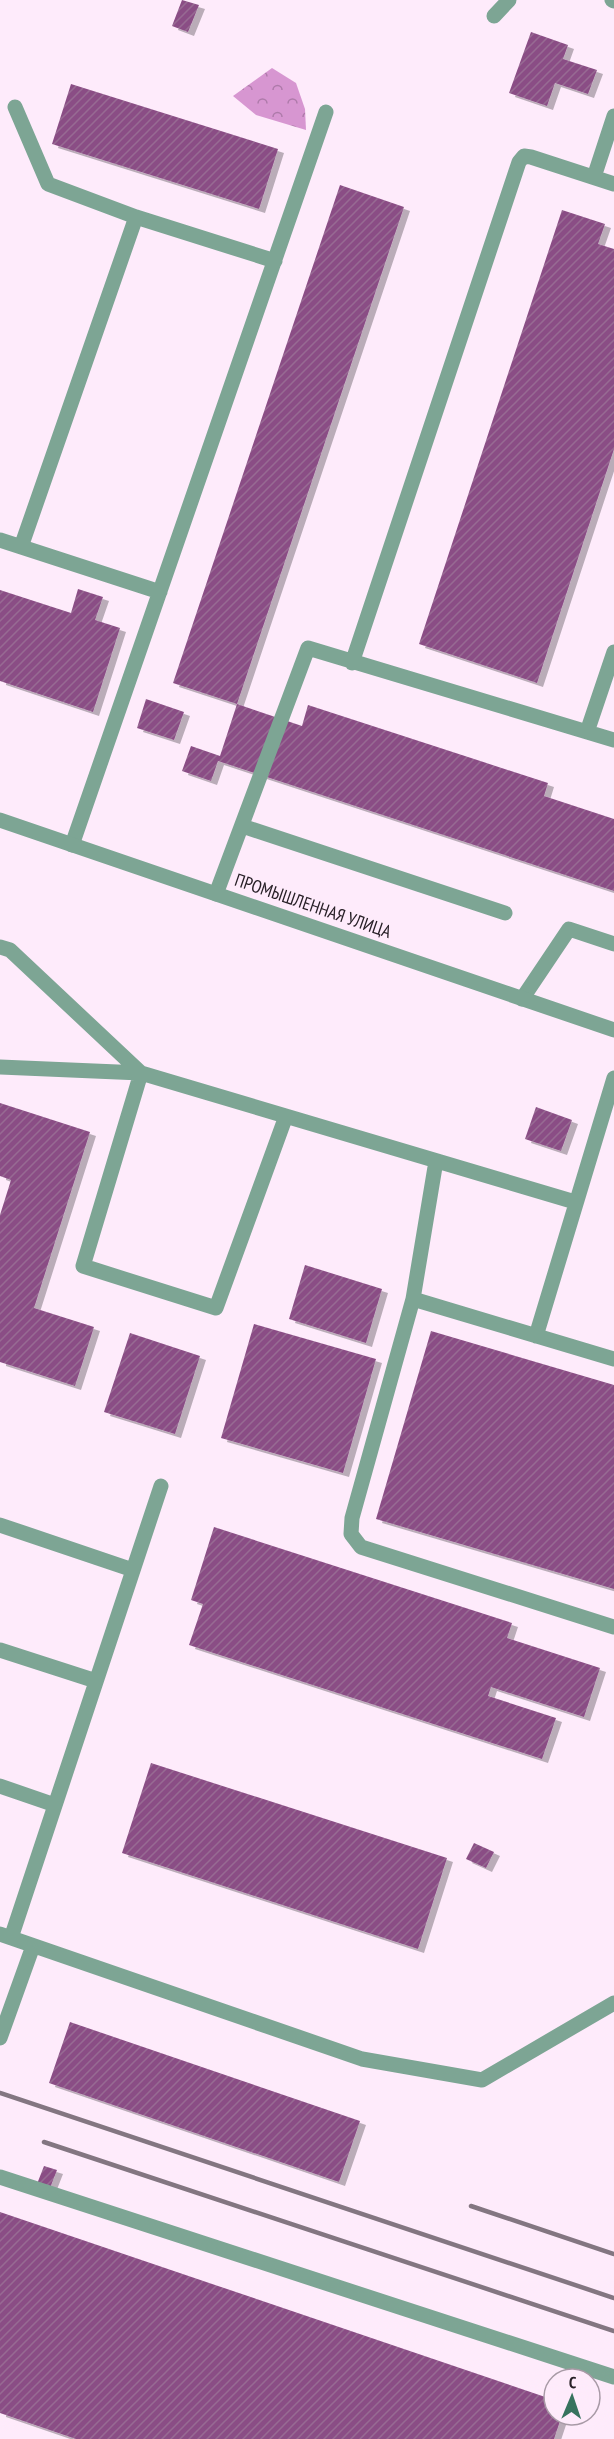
<svg xmlns="http://www.w3.org/2000/svg" width="614" height="2439" font-family="'PT Sans Narrow',sans-serif">
<defs>
<pattern id="forest-crowns" width="20" height="18" patternUnits="userSpaceOnUse" patternTransform="scale(1.5)"><rect width="20" height="18" fill="#d796d1"/><path d="M2 6a3 3 0 1 1 6 0M12 15a3 3 0 1 1 6 0" fill="none" stroke="#ae7aaa"/></pattern>
<pattern id="building-hatch" width="6" height="6" patternUnits="userSpaceOnUse" patternTransform="scale(1.5)"><rect width="6" height="6" fill="#8a4e85"/><path d="M-1 1l2-2M0 6l6-6M5 7l2-2" fill="none" stroke="#976a93"/></pattern>
<filter id="shadow"><feDropShadow dx="6" dy="4" stdDeviation="0" flood-color="#0004"/></filter>
</defs>
<rect width="100%" height="100%" fill="#feebfb"/>
<path fill="url(#forest-crowns)" d="M 272,68 L 296,83 L 305,109 L 306,130 L 256,115 L 233,96 Z"/>
<path fill="url(#building-hatch)" filter="url(#shadow)" d="M 182,0 L 199,5 L 188,32 L 172,26 Z
M 531,32 L 568,45 L 563,59 L 597,70 L 588,94 L 555,83 L 547,106 L 509,93 Z
M 71,84 L 278,149 L 259,209 L 52,144 Z
M 340,185 L 404,207 L 237,704 L 302,726 L 308,705 L 548,783 L 544,796 L 614,819 L 614,891 L 218,761 L 211,781 L 182,771 L 191,746 L 220,756 L 237,704 L 173,683 Z
M 562,210 L 605,224 L 598,244 L 614,249 L 614,449 L 537,683 L 419,644 Z
M 78,589 L 103,597 L 95,620 L 120,628 L 93,712 L 0,681 L 0,590 L 71,613 Z
M 146,699 L 184,712 L 174,740 L 137,728 Z
M 0,1103 L 90,1132 L 34,1308 L 94,1327 L 75,1386 L 0,1362 L 0,1215 L 11,1180 L 0,1176 Z
M 536,1107 L 572,1120 L 561,1151 L 525,1139 Z
M 305,1265 L 382,1289 L 366,1343 L 289,1319 Z
M 254,1324 L 376,1359 L 343,1473 L 221,1438 Z
M 431,1331 L 614,1385 L 614,1589 L 376,1519 Z
M 130,1333 L 200,1356 L 175,1434 L 104,1412 Z
M 214,1527 L 512,1623 L 507,1638 L 600,1668 L 584,1717 L 491,1687 L 488,1696 L 556,1718 L 542,1759 L 189,1645 L 203,1604 L 191,1600 Z
M 151,1763 L 447,1858 L 418,1949 L 122,1853 Z
M 474,1843 L 494,1852 L 486,1868 L 466,1859 Z
M 70,2022 L 360,2121 L 339,2182 L 49,2083 Z
M 44,2166 L 57,2170 L 50,2188 L 37,2184 Z
M 0,2212 L 554,2400 L 554,2415 L 562,2415 L 554,2439 L 76,2439 L 0,2413 Z"/>
<g fill="none" stroke-linecap="round" stroke-linejoin="round">
<path stroke="#7da594" stroke-width="15" d="M 612,0 L 614,1
M 494,16 L 509,0
M 15,107 L 48,184 L 136,217 L 275,261
M 594,177 L 614,116
M 0,540 L 160,592
M 21,547 L 136,217
M 352,663 L 519,162 L 524,156 L 531,157 L 614,184
M 587,732 L 614,652
M 242,826 L 505,913
M 72,845 L 326,112
M 216,894 L 308,648 L 614,740
M 0,947 L 10,950 L 141,1073 L 83,1266 L 216,1308 L 286,1116
M 522,999 L 569,929 L 614,944
M 0,1067 L 141,1073 L 575,1202
M 436,1161 L 413,1299 L 352,1518 L 351,1534 L 361,1547 L 614,1627
M 413,1299 L 614,1359
M 536,1336 L 614,1078
M 0,1525 L 133,1570
M 0,1650 L 96,1681
M 0,1786 L 55,1805
M 0,1934 L 362,2059 L 482,2080 L 614,2003
M 11,1938 L 161,1486
M 0,2038 L 33,1946
M 0,2177 L 614,2377"/>
<path stroke="#7da594" stroke-width="15" d="M 0,820 L 614,1030"/>
<path stroke="#837681" stroke-width="4.5" d="M 0,2093 L 614,2298
M 44,2142 L 614,2331
M 471,2206 L 614,2254"/>
</g>
<g text-anchor="middle" stroke-width="6" stroke-linejoin="round" paint-order="stroke">
<g font-size="18" fill="#282027" stroke="#feebfb">
<text transform="translate(313 906) rotate(19)" y="6">ПРОМЫШЛЕННАЯ УЛИЦА</text>
</g>
</g>
<g transform="translate(572 2397) rotate(2)"><circle r="28" fill="#feebfb" stroke="#a89aa6" stroke-width="1.5"/>
<path d="M0-4.5L10 22L0 15L-10 22Z" fill="#37735e"/>
<text y="-9" font-size="16" font-weight="bold" text-anchor="middle" fill="#282027">С</text>
</g>
</svg>
